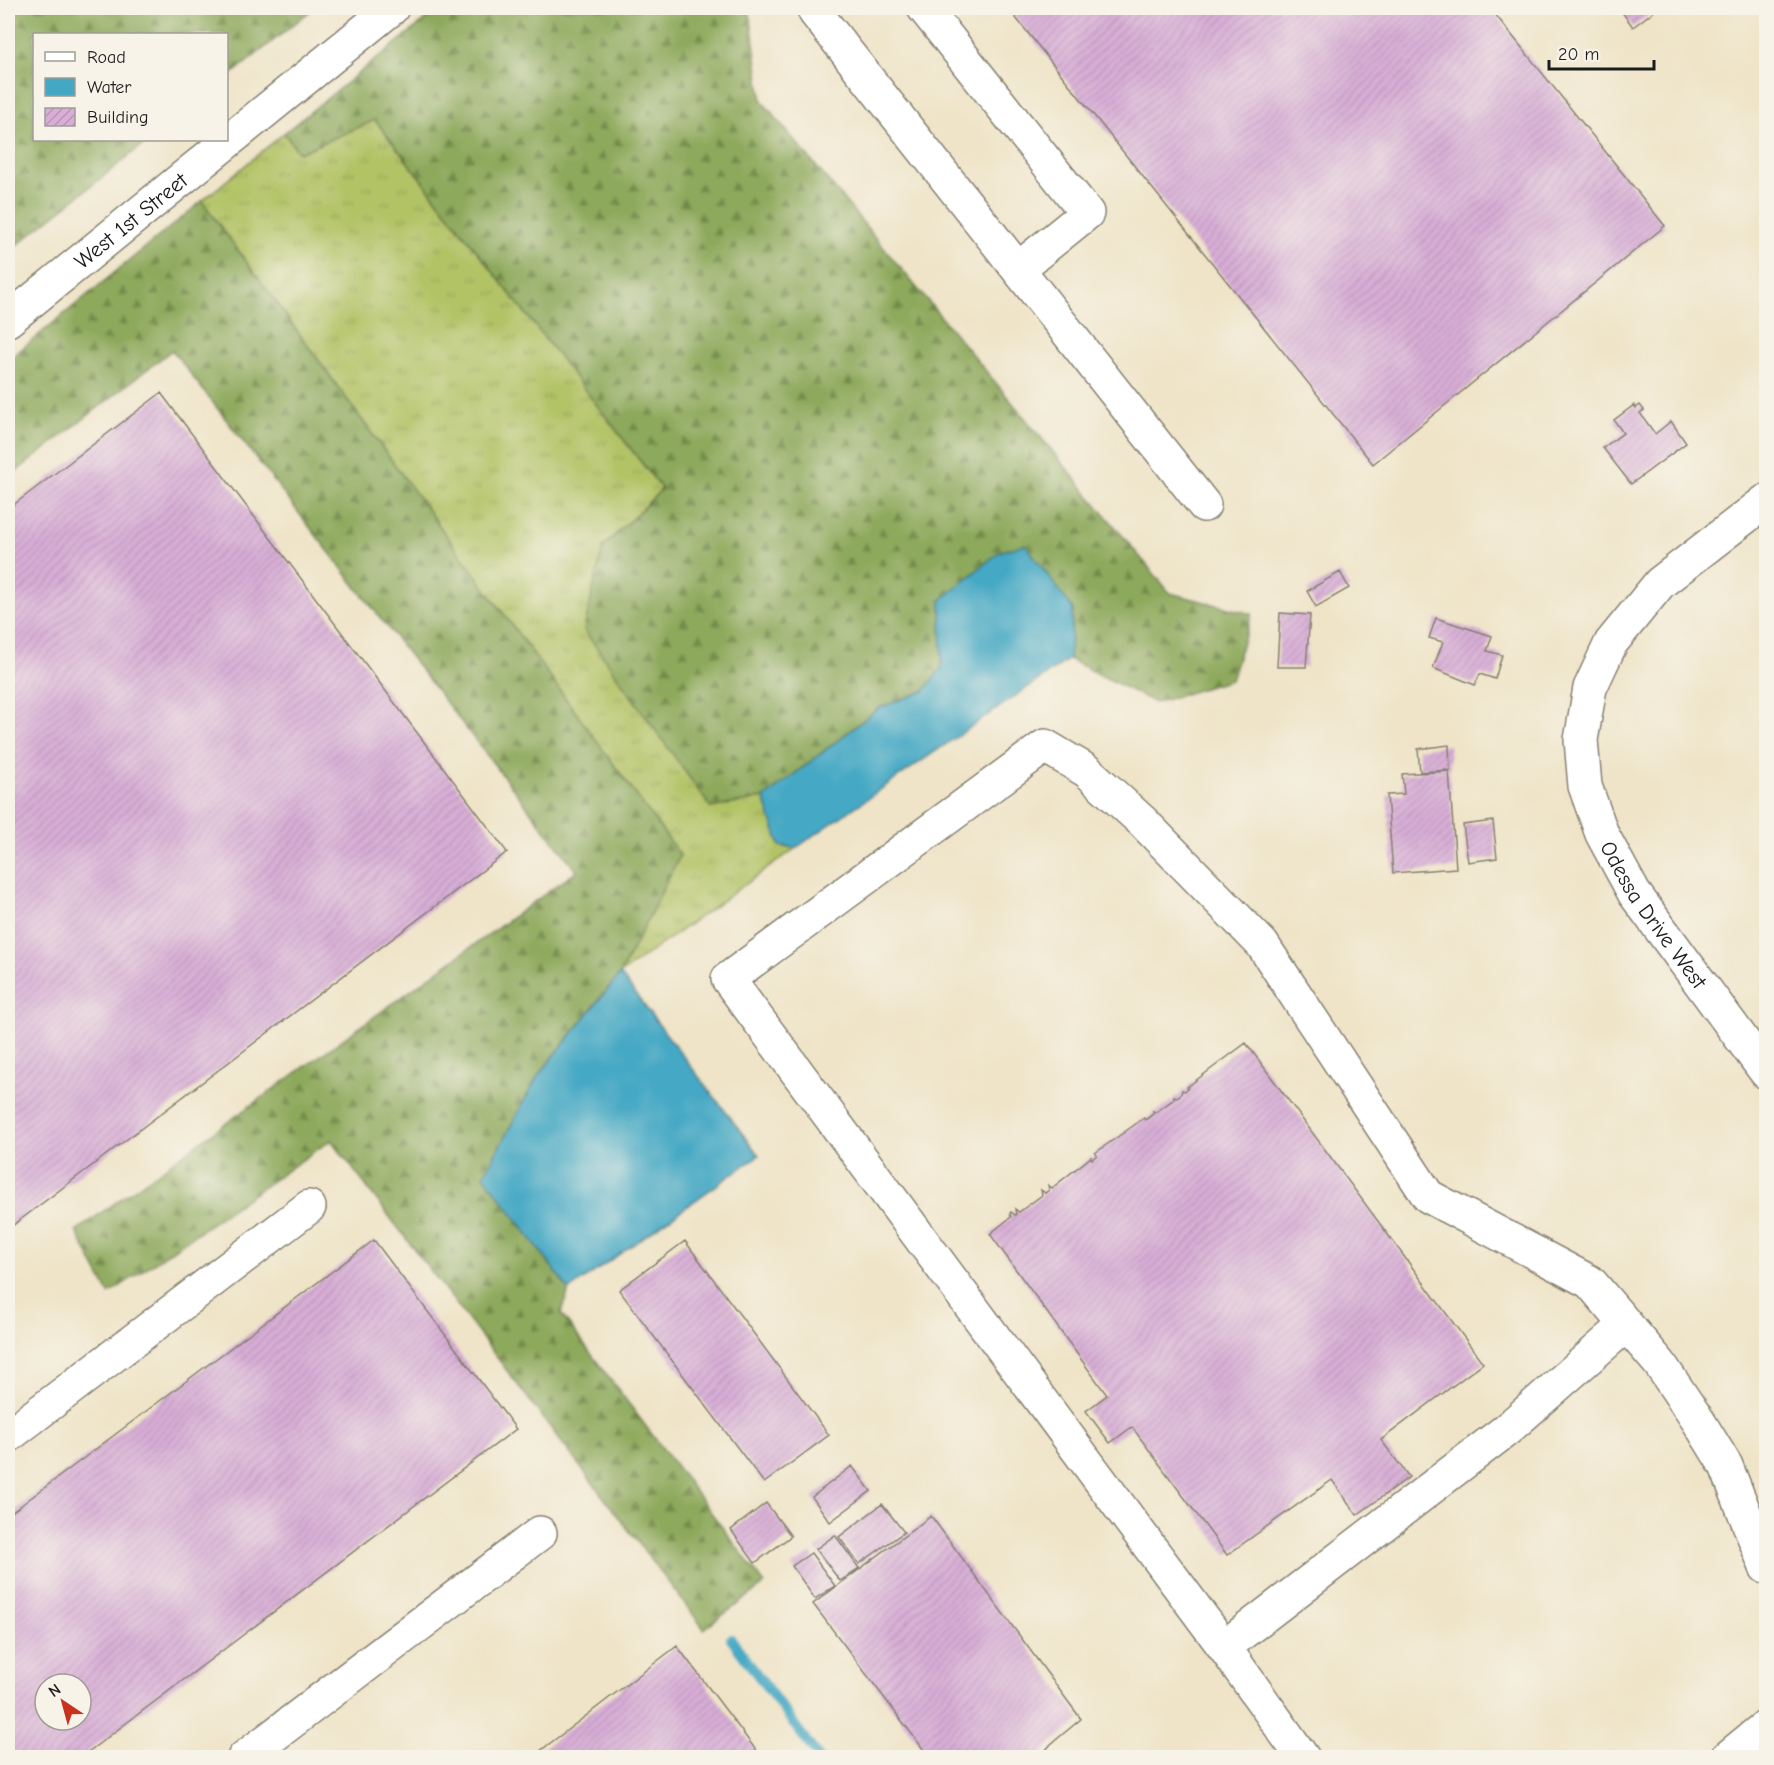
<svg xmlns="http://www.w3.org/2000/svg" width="1774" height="1765" font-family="'Comic Neue',sans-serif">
<defs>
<pattern id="grass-tufts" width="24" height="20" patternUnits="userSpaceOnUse" patternTransform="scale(1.5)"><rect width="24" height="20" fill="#b2c366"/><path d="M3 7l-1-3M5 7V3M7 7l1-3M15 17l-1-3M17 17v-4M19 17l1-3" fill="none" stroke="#98a758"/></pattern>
<pattern id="forest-firs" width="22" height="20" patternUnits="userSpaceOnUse" patternTransform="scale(1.5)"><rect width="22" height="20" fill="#8da95b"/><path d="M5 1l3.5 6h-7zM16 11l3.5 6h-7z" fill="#72894a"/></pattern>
<pattern id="building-hatch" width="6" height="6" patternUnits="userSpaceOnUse" patternTransform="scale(1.5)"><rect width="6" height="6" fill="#d8aed7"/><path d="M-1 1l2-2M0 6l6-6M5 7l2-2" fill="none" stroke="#b995b8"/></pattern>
</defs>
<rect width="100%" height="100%" fill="#f7f3e8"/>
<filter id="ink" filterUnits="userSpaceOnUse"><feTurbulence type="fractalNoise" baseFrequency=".0167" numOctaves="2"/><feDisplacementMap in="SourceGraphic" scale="12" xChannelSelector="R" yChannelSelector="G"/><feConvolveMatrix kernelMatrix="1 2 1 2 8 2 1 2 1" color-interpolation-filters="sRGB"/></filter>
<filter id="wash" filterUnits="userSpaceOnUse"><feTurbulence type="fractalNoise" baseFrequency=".008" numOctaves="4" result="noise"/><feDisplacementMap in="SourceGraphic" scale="24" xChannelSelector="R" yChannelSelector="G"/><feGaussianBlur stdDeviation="1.35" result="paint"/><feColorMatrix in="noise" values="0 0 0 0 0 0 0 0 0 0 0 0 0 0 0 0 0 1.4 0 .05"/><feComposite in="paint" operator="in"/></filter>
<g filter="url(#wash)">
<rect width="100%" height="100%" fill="#efe4c8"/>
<path fill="url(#grass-tufts)" stroke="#677041" stroke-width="1.5" d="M 375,120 L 662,489 L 603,547 L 711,808 L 764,798 L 780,846 L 796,848 L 620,974 L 680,855 L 202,201 L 284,133 L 299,153 Z"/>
<path fill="url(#forest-firs)" stroke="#54623c" stroke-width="1.5" d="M 8,8 L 314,8 L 227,78 L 226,34 L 34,34 L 34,140 L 149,140 L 8,252 Z
M 440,8 L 751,8 L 750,13 L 762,101 L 1170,593 L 1252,614 L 1231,680 L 1155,703 L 1069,659 L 1073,609 L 941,600 L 942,668 L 924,691 L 879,708 L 764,798 L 711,808 L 584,630 L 603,547 L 662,489 L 375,120 L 299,153 L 284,133 Z
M 202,201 L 680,855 L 620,974 L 538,1076 L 484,1175 L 569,1290 L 561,1314 L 765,1584 L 704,1629 L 331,1140 L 109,1294 L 76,1231 L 577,871 L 172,350 L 8,478 L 8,360 Z"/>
<path fill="#44a8c4" stroke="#306270" stroke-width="1.5" d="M 1025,544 L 1073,609 L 1069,659 L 796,848 L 780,846 L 764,798 L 879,708 L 924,691 L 942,668 L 941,600 L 999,552 Z
M 620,974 L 759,1155 L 569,1290 L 484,1175 L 538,1076 Z"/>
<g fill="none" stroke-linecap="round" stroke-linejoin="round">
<path stroke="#44a8c4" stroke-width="10" d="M 731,1639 L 819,1758"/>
</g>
<g id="blocks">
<path fill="url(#building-hatch)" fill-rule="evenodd" d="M 1008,8 L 1490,8 L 1665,226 L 1373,464 Z
M 1619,8 L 1658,8 L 1633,27 Z
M 161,393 L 507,852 L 8,1229 L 8,509 Z
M 1634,405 L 1636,408 L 1640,405 L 1644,410 L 1640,413 L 1655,434 L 1671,421 L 1686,443 L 1631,484 L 1603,448 L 1623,433 L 1614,420 Z
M 1340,572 L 1349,588 L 1316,607 L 1307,591 Z
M 1280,613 L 1310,615 L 1306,667 L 1277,667 Z
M 1436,618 L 1492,636 L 1487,651 L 1502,655 L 1495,679 L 1480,674 L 1475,685 L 1433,668 L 1443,642 L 1429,638 Z
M 1449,745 L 1450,770 L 1420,772 L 1418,749 Z
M 1449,771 L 1456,868 L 1393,873 L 1387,795 L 1404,794 L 1402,774 Z
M 1493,821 L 1497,858 L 1468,862 L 1463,825 Z
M 1246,1043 L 1483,1363 L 1381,1440 L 1409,1477 L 1357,1515 L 1332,1480 L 1227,1555 L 1132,1427 L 1110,1443 L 1086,1411 L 1107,1395 L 990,1234 L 1011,1217 L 1010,1213 L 1011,1212 L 1015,1215 L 1016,1214 L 1015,1209 L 1019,1212 L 1042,1195 L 1041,1190 L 1045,1193 L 1049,1190 L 1048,1185 L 1052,1188 L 1091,1157 L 1092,1159 L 1097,1155 L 1095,1153 L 1144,1118 L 1145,1120 L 1153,1114 L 1153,1111 L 1156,1112 L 1174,1099 L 1174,1096 L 1177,1097 L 1181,1094 L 1182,1090 L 1185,1091 L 1188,1088 L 1187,1087 Z
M 374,1240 L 516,1429 L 80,1758 L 8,1758 L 8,1515 ZM 45,1684 L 81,1684 L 81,1720 L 45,1720 Z
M 685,1241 L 829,1435 L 764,1483 L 619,1290 Z
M 852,1466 L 871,1491 L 830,1522 L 812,1497 Z
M 766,1503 L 791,1536 L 755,1563 L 731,1530 Z
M 882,1504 L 904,1532 L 859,1564 L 839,1537 Z
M 931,1516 L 1081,1719 L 1051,1744 L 1039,1758 L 930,1758 L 813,1604 Z
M 835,1535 L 859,1568 L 840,1581 L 816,1549 Z
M 811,1553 L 835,1586 L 815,1599 L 792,1566 Z
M 677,1646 L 762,1758 L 531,1758 Z"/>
</g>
</g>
<g filter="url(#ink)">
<use href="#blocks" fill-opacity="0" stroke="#868072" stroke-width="1.5"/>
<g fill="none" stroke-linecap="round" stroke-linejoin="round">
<defs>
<g id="minor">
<path d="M 815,8 L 815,12 L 1204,505"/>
<path d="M 924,8 L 1087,213 L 1018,269"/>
<path id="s1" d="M 8,320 L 392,8"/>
<path id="s2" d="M 1766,501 L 1660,583 L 1611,643 L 1590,688 L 1581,740 L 1585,786 L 1602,834 L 1634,893 L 1766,1072"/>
<path d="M 8,1436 L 309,1207"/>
<path d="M 1224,1647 L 1505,1431 L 1626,1325"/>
<path d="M 244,1758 L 540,1533"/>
<path d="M 1303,1758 L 1224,1647 L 728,979 L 1045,746 L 1087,771 L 1143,822 L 1262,944 L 1428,1196 L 1590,1282 L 1660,1364 L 1699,1422 L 1726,1466 L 1766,1567"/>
</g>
<path id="major" d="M 1727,1758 L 1766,1726"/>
</defs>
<use href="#minor" stroke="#868072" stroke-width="36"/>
<use href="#major" stroke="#868072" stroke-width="36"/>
<use href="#minor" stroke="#fff" stroke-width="33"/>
<use href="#major" stroke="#fff" stroke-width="33"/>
</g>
</g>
<g text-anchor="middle" stroke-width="5" stroke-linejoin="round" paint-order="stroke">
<g font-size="22" fill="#1c1c1c" stroke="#f7f3e8">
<text dy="8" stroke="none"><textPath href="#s1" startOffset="158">West 1st Street</textPath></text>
<text dy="8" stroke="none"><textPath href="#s2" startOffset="507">Odessa Drive West</textPath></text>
</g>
</g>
<rect width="1774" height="1765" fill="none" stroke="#f7f3e8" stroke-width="30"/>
<rect x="33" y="33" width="195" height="108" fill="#f7f3e8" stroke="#9f9d96" stroke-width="1.5"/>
<rect x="45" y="52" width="30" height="9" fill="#ffffff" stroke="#9f9d96" stroke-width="1.5"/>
<text x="87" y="63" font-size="18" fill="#1c1c1c">Road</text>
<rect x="45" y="78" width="30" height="18" fill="#44a8c4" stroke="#9f9d96" stroke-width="1.5"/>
<text x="87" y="93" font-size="18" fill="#1c1c1c">Water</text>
<rect x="45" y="108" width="30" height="18" fill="url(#building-hatch)" stroke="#9f9d96" stroke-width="1.5"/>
<text x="87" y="123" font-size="18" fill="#1c1c1c">Building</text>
<g transform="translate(63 1702) rotate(324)"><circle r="28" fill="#f7f3e8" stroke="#9f9d96" stroke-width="1.5"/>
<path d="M0-4.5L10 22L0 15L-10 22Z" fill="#c8321e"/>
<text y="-9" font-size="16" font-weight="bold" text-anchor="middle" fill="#1c1c1c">N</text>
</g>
<path d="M1549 60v9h105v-9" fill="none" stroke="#1c1c1c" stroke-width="3"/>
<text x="1558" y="60" font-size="18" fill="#1c1c1c" stroke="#f7f3e8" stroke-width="4.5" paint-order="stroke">20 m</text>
</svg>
